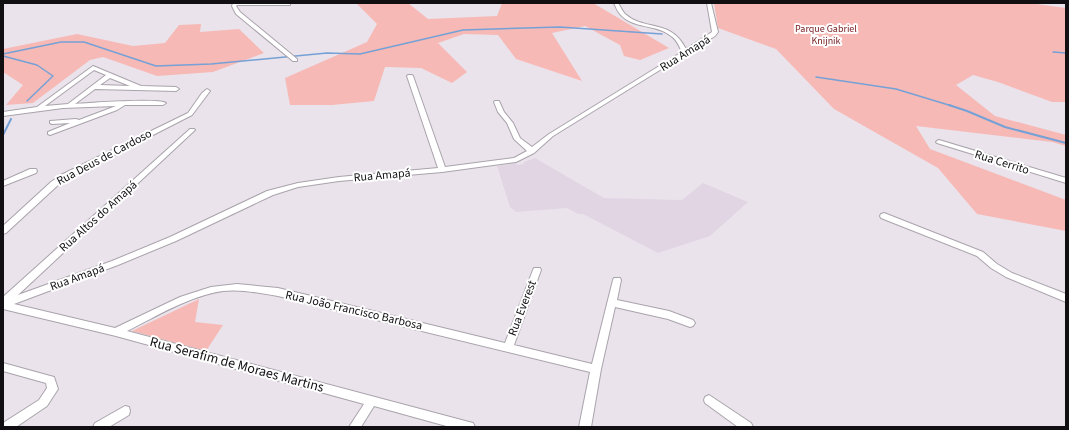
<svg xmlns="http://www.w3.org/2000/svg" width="1069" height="430" font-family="'Source Sans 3',sans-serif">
<rect width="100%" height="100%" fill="#eae3ec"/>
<path fill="#e1d5e4" d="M 535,158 L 604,198 L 682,200 L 703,183 L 748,202 L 710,236 L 658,253 L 583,214 L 578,214 L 567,208 L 516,212 L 510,207 L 497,166 L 516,163 L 517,165 L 524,164 L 524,162 Z"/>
<path fill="#f7b9b5" d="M 356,3 L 408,3 L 428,19 L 497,16 L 502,3 L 593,3 L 669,48 L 640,60 L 624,56 L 620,45 L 585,26 L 552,33 L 582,81 L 516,59 L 498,35 L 464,34 L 438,43 L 467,72 L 452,83 L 421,68 L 385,67 L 374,101 L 332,105 L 290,105 L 285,78 L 367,42 L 377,24 Z
M 714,3 L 1029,3 L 1066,8 L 1066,102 L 1052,102 L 998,82 L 973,75 L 956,85 L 995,116 L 1066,135 L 1066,146 L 1052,142 L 916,126 L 930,149 L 1066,200 L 1066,231 L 977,214 L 938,168 L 834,109 L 776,49 L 718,28 Z
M 201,24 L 200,32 L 239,29 L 264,53 L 213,72 L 157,76 L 103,57 L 90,60 L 33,103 L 6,105 L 23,85 L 3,72 L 3,49 L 77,34 L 133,46 L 165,43 L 179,25 Z
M 199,299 L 195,322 L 223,325 L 206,351 L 132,331 Z"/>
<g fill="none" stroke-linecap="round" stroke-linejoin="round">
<path stroke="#75a1d6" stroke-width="1.5" d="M 1053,52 L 1066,53
M 3,54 L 61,42 L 84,42 L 156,66 L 211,64 L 327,53 L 360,54 L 463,30 L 560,27 L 662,34
M 3,56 L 37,65 L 53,76 L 27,101
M 816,77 L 896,89 L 952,106"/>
<path stroke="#75a1d6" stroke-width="2" d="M 949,105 L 967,111 L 1005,127 L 1066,143
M 3,135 L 11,119"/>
<defs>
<path id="street" d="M 233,3 L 290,3 L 290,5 L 237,5 L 236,6 L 240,12 L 297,59 L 297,61 L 293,61 L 236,14 L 232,6 Z
M 614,3 L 618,3 C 621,7 622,11 625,14 C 646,32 670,18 686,49 L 712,32 L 707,3 L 711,3 L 718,32 L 715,36 L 553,136 L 534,153 L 516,162 L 442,172 L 339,181 L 298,187 L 273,195 L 176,241 L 118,265 L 14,304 L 115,328 L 180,297 L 211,287 L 237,284 L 278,288 L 505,343 L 533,270 L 534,268 L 540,268 L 541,270 L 514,345 L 592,364 L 613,280 L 614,278 L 620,278 L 621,280 L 617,300 L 669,311 L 693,320 L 695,323 L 693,326 L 690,327 L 668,319 L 615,307 L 601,369 L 591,427 L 579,427 L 590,372 L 278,296 C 260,293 241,289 223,291 C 189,296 157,316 127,331 L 469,422 L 473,423 L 475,427 L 450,427 L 374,406 L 361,427 L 349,427 L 364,404 L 116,336 L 3,309 L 3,297 L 190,129 L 194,129 L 195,130 L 18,295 L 112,261 L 170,237 L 267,191 L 298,183 L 339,177 L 438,168 L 407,76 L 408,75 L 412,75 L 413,76 L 445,167 L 514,158 L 527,151 L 514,139 L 507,123 L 498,112 L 494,102 L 495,101 L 499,101 L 504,112 L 513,123 L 520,138 L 532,147 L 549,134 L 682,52 C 679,46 677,40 671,36 C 657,24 632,29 620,14 C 617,11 616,7 614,3 Z
M 93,66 L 141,86 L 176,87 L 179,89 L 176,91 L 95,89 L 75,104 C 88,103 159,98 166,103 L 163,105 L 125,105 L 117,110 L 50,135 L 48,134 L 48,132 L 70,123 L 52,124 L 50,123 L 50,121 L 76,119 L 79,120 L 116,106 L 63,108 L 3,116 L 3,112 L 37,107 ZM 94,70 L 106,75 L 68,104 L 45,106 ZM 110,78 L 130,86 L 100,85 Z
M 207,89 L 210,91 L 192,115 L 67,179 L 57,186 L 6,233 L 3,234 L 3,226 L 51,182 L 61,175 L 188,113 L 202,93 Z
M 939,140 L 1066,178 L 1066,183 L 937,143 L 936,142 L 937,141 Z
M 30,169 L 36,169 L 37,171 L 36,173 L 3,186 L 3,181 Z
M 884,213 L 983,252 L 997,264 L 1012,273 L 1066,294 L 1066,302 L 1006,277 L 991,268 L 977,256 L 881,218 L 880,216 L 881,214 Z
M 3,363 L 54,377 L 58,389 L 47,406 L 16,427 L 3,427 L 3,423 L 39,400 L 47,388 L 46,383 L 3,371 Z
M 709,395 L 751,423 L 753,427 L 738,427 L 705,403 L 704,400 L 705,397 Z
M 125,406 L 129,407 L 130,411 L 129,415 L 109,427 L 93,427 L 95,423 Z"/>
</defs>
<use href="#street" stroke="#a9a3ab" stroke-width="2"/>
<use href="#street" fill="#fff" fill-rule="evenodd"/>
</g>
<g text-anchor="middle" stroke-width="4" stroke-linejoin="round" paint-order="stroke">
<g font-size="10" fill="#782024" stroke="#fff">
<text x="826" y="32">Parque Gabriel<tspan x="826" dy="12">Knijnik</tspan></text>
</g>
<g font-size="12" fill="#110f12" stroke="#fff">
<text transform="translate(685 53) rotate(-32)" y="4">Rua Amapá</text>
<text transform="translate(104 157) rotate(-28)" y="4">Rua Deus de Cardoso</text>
<text transform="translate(1002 162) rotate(17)" y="4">Rua Cerrito</text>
<text transform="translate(382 175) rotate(-5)" y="4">Rua Amapá</text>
<text transform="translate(98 216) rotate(-42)" y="4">Rua Altos do Amapá</text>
<text transform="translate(77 277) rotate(-20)" y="4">Rua Amapá</text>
<text transform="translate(522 308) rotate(-69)" y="4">Rua Everest</text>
<text transform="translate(354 310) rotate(13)" y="4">Rua João Francisco Barbosa</text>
</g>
<g font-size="14" fill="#110f12" stroke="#fff">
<text transform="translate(237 364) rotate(15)" y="5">Rua Serafim de Moraes Martins</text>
</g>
</g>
<rect width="1069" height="430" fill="none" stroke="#110f12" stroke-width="8"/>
</svg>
